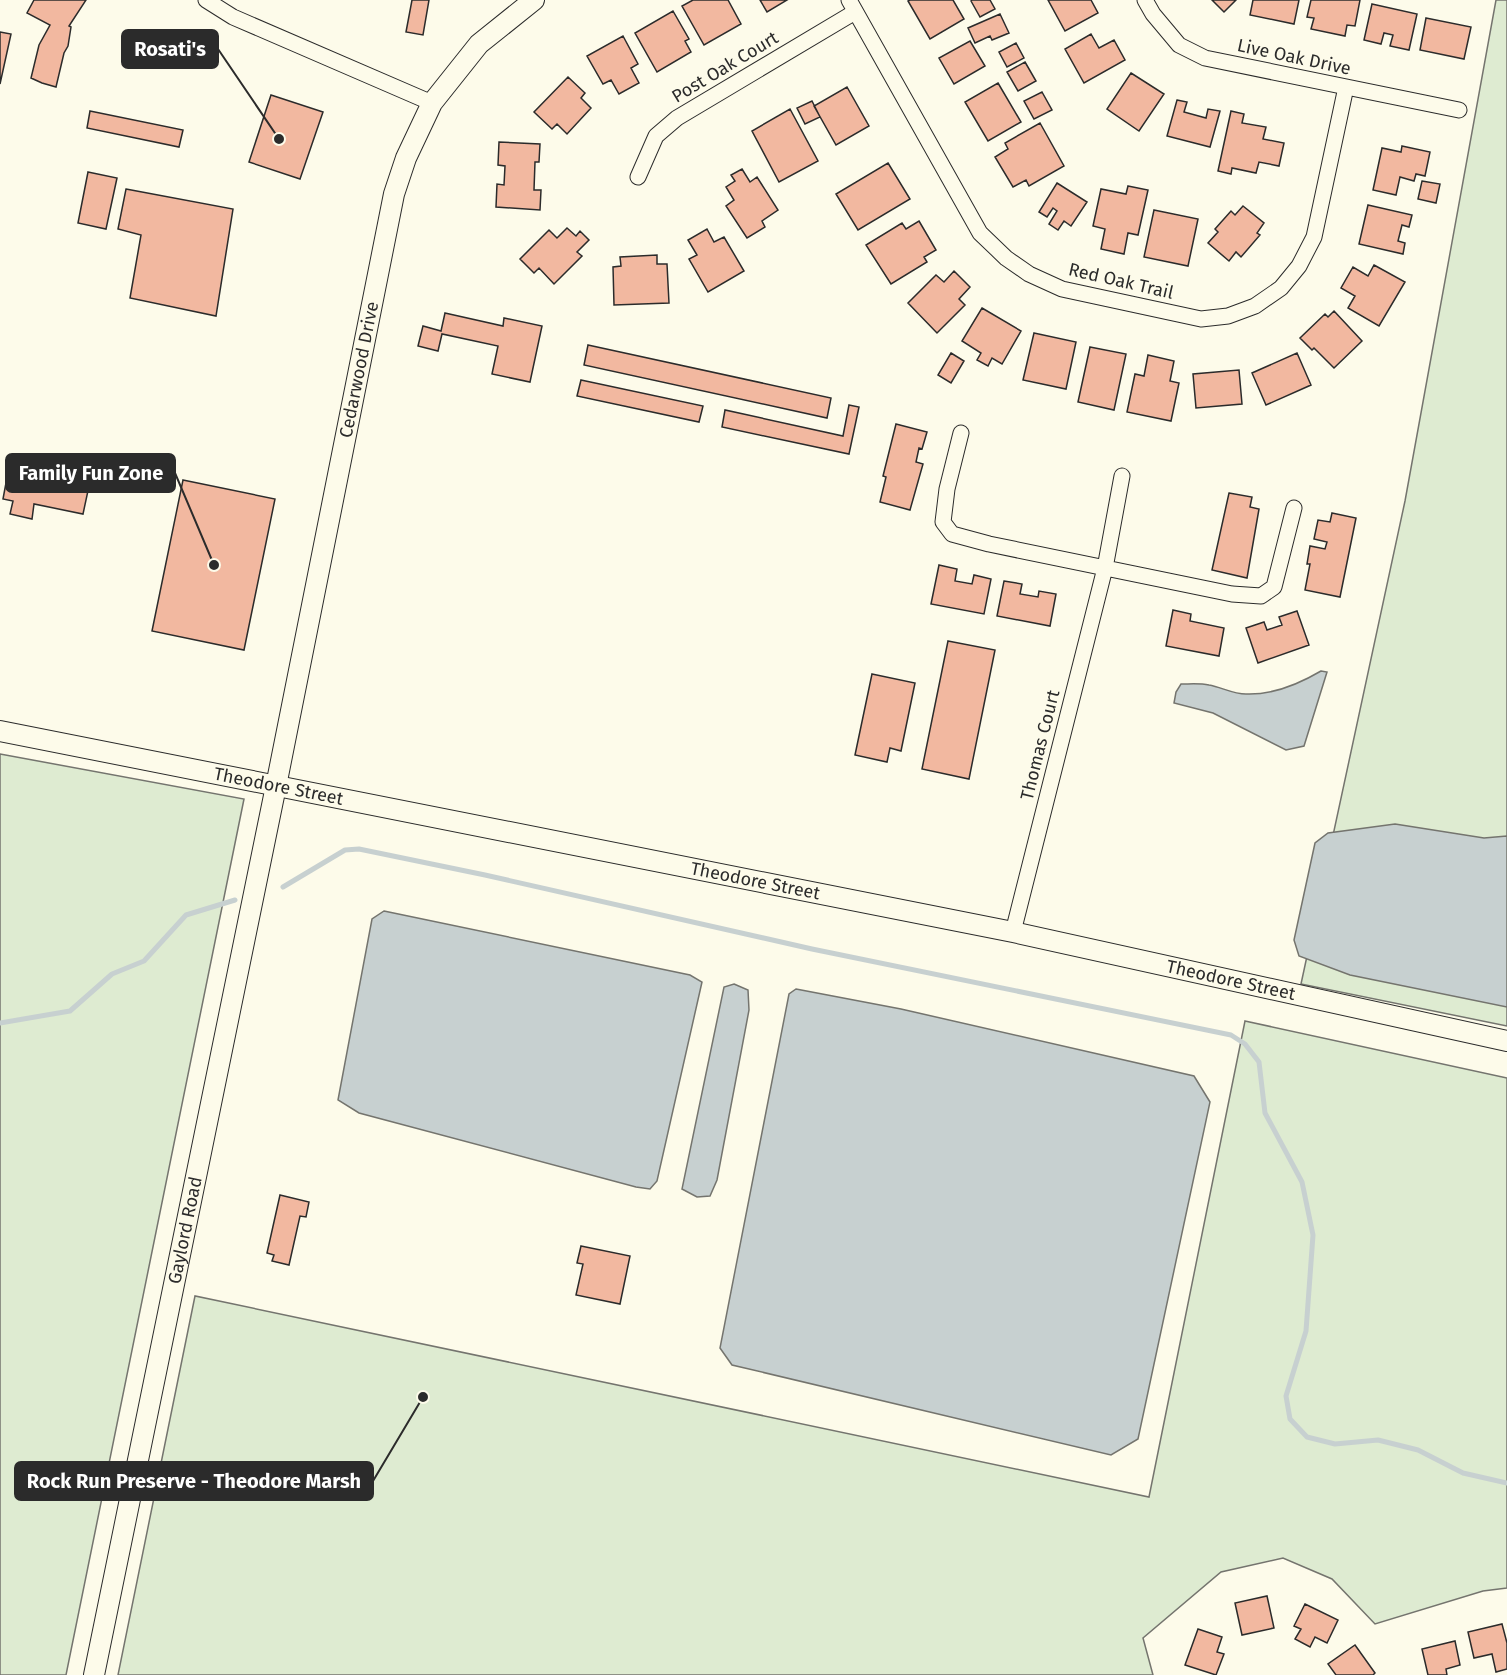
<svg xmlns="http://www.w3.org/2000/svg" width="1507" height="1675" font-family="'Fira Sans',sans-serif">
<rect width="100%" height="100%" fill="#fdfbea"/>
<path fill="#deebd1" stroke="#74746e" stroke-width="1.5" d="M 1496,0 L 1507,0 L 1507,1026 L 1301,984 L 1405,501 Z
M 0,754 L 244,799 L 66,1675 L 0,1675 Z
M 1245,1021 L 1507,1078 L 1507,1588 L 1483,1591 L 1375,1624 L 1332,1579 L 1283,1558 L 1221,1572 L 1143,1638 L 1153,1675 L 118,1675 L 195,1296 L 1149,1497 Z"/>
<path fill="#c7d0d0" stroke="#74746e" stroke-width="1.5" d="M 1321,671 L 1327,672 L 1304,746 L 1286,750 L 1213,713 L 1174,703 L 1176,692 L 1181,684 C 1190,684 1200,683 1209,685 C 1221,687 1233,694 1246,694 C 1273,695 1299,684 1321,671 Z
M 1395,824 L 1484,838 L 1507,836 L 1507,1007 L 1350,975 L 1299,956 L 1294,940 L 1315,843 L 1328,833 Z
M 384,911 L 690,975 L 702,982 L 657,1181 L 650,1189 L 636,1187 L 359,1113 L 338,1100 L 372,919 Z
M 734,984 L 748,990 L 749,1010 L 717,1180 L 710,1196 L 697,1197 L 682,1189 L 724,987 Z
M 796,989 L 901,1009 L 1194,1076 L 1210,1102 L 1138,1439 L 1111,1455 L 732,1365 L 720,1348 L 789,994 Z"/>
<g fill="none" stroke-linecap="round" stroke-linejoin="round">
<path stroke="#c7d0d0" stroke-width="5" d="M 283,887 L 345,850 L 359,849 L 485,875 L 812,949 L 1231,1035 L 1245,1044 L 1259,1062 L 1265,1113 L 1302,1182 L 1313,1235 L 1306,1331 L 1286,1396 L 1290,1419 L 1307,1437 L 1335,1444 L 1378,1440 L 1418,1450 L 1463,1473 L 1507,1483
M 0,1023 L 70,1011 L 112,974 L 144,961 L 186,915 L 235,900"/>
</g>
<path fill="#f2b8a0" stroke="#2b2b2b" stroke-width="1.5" d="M 34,0 L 86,0 L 69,26 L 71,27 L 68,46 L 64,53 L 56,87 L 42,83 L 31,78 L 39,45 L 50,25 L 27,13 Z
M 412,0 L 429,0 L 423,35 L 406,32 Z
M 693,0 L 728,0 L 741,24 L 704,45 L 682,6 Z
M 760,0 L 787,0 L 767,12 Z
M 910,0 L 953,0 L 964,19 L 930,39 L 908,1 Z
M 972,0 L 990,0 L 995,9 L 980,17 L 971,1 Z
M 1048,0 L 1091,0 L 1098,13 L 1065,31 Z
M 1212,0 L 1236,0 L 1224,12 Z
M 1253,0 L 1299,0 L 1294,24 L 1250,15 Z
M 1311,0 L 1360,0 L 1355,26 L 1347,25 L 1345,36 L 1311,29 L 1314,18 L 1307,17 Z
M 1372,4 L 1417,14 L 1409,50 L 1390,46 L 1393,35 L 1384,33 L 1381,44 L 1364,40 Z
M 673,11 L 689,39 L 685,41 L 691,52 L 657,72 L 635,33 Z
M 1000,14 L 1009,33 L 992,40 L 990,36 L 975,43 L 968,28 Z
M 1426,18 L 1471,27 L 1464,59 L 1420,50 Z
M 0,32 L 11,34 L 0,84 Z
M 1091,34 L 1099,48 L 1114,40 L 1125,60 L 1084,83 L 1065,49 Z
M 623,36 L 638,64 L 631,68 L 639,83 L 619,94 L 611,80 L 603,84 L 587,56 Z
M 970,41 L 985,66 L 954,84 L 939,58 Z
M 1016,43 L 1024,58 L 1007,67 L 999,52 Z
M 1025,62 L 1036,81 L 1018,91 L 1007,72 Z
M 1131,73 L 1164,94 L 1139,131 L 1107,109 Z
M 568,77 L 585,93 L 581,98 L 591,108 L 567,134 L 557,124 L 552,129 L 534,112 Z
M 998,83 L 1021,122 L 988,141 L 965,102 Z
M 847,87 L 869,126 L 836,145 L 814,106 Z
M 1042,92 L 1052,110 L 1034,119 L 1024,101 Z
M 271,95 L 323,112 L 300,179 L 249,162 Z
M 1177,100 L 1187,102 L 1184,112 L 1206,118 L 1208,109 L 1220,111 L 1210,147 L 1167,136 Z
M 812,101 L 820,117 L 805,124 L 797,108 Z
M 790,109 L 818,161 L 779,182 L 752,131 Z
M 90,111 L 183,130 L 179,147 L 87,128 Z
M 1231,111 L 1244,114 L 1242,123 L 1266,127 L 1263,139 L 1284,143 L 1279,166 L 1259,162 L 1256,173 L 1232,168 L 1231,174 L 1218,171 Z
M 1040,123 L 1064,166 L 1029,186 L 1026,180 L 1013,187 L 995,157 L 1008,149 L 1005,143 Z
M 499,142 L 540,144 L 539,162 L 535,162 L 534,190 L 541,190 L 540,210 L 496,207 L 497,184 L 504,185 L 505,166 L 498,165 Z
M 1402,146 L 1430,152 L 1425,176 L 1416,174 L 1414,181 L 1400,177 L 1396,195 L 1373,190 L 1382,148 L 1401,152 Z
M 888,163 L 910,199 L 858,230 L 836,194 Z
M 742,169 L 750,182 L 757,177 L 778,210 L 762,221 L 765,227 L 747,238 L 726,206 L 734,200 L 726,187 L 735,181 L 731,175 Z
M 88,172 L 117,178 L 106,229 L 78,223 Z
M 1422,181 L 1440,184 L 1436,203 L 1418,199 Z
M 1057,183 L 1087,202 L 1071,226 L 1064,221 L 1058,230 L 1049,224 L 1057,211 L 1053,208 L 1047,217 L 1039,212 Z
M 1128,186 L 1148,190 L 1138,235 L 1128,233 L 1124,254 L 1101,249 L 1105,229 L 1093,226 L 1101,189 L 1126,194 Z
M 126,189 L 233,209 L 216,316 L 130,298 L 141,235 L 118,229 Z
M 1368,205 L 1412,215 L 1409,227 L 1402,225 L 1398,241 L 1405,243 L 1403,254 L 1359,244 Z
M 1243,206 L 1264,223 L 1257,233 L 1260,235 L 1241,257 L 1236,252 L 1229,261 L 1208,243 L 1218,232 L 1215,229 L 1231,211 L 1235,215 Z
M 1154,210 L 1198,219 L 1188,266 L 1144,257 Z
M 919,221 L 936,250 L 924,257 L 927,262 L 891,284 L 866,245 L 902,223 L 906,229 Z
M 567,228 L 576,236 L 580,231 L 589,240 L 577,252 L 582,256 L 554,284 L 539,268 L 534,273 L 520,259 L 549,230 L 557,238 Z
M 707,229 L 714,242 L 724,237 L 744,271 L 708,292 L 689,259 L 697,255 L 688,240 Z
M 657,255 L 657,264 L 667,264 L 669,303 L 614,305 L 613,267 L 621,266 L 620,257 Z
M 1374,265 L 1405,282 L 1379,326 L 1348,308 L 1355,296 L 1341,288 L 1353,267 L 1368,276 Z
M 954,271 L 970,287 L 959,299 L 965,305 L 937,333 L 908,303 L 936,275 L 944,282 Z
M 982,308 L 1021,331 L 1002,364 L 992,358 L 988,366 L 977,360 L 981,353 L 962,341 Z
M 1334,311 L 1362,341 L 1334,368 L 1314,348 L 1312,350 L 1300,338 L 1325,314 L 1328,317 Z
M 445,313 L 503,326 L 504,318 L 542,326 L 530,382 L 492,374 L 498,346 L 442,334 L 438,351 L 418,346 L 423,326 L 441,331 Z
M 1034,333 L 1076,342 L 1066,389 L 1023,380 Z
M 588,345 L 831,398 L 827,418 L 584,365 Z
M 1090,347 L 1126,354 L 1114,410 L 1078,402 Z
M 951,353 L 964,361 L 951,383 L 938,375 Z
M 1297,353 L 1311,385 L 1266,405 L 1252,373 Z
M 1148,355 L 1174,361 L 1170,381 L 1179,383 L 1171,421 L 1127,412 L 1135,374 L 1144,376 Z
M 1239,370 L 1242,404 L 1196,408 L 1193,374 Z
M 581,380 L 703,406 L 699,422 L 577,396 Z
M 849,405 L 859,407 L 849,454 L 722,427 L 725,410 L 843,436 Z
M 896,424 L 927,432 L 922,449 L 919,448 L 916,462 L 923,464 L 910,510 L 880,502 L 886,477 L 883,476 Z
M 11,456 L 92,472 L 83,514 L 34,504 L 32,519 L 10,514 L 13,501 L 3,499 Z
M 183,480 L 275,499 L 244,650 L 152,631 Z
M 1229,493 L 1252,497 L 1250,507 L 1259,509 L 1247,578 L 1212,570 Z
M 1332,513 L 1356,518 L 1340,597 L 1305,590 L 1310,564 L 1307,564 L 1310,546 L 1325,549 L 1327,542 L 1314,539 L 1318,520 L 1330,522 Z
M 939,565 L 957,569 L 955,581 L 972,584 L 974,575 L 991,579 L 984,614 L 931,604 Z
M 1004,581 L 1022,584 L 1020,594 L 1038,597 L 1039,591 L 1056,594 L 1050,626 L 997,616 Z
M 1173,610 L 1191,614 L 1190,621 L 1224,628 L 1219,656 L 1166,646 Z
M 1297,611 L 1309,645 L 1258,663 L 1246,628 L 1264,622 L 1267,630 L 1282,625 L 1279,617 Z
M 948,641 L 995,650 L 969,779 L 922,769 Z
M 872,674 L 915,683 L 901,751 L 890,748 L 887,762 L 855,755 Z
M 280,1195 L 309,1202 L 306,1217 L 300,1216 L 289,1265 L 272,1261 L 274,1255 L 267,1253 Z
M 581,1246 L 630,1256 L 620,1304 L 576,1295 L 583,1264 L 577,1263 Z
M 1267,1596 L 1274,1628 L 1242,1635 L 1235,1603 Z
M 1305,1604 L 1338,1620 L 1327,1643 L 1315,1637 L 1310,1647 L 1295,1639 L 1301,1629 L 1294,1626 Z
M 1502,1624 L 1507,1643 L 1507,1669 L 1496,1672 L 1492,1654 L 1474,1658 L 1468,1632 Z
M 1198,1629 L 1222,1637 L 1217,1652 L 1224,1654 L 1216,1675 L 1185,1665 Z
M 1455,1641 L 1460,1665 L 1446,1669 L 1447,1675 L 1428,1675 L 1422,1649 Z
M 1355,1645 L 1375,1673 L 1373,1675 L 1336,1675 L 1328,1664 Z"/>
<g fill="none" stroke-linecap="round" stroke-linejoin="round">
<defs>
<path id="minor" d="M 206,0 L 233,17 L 432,103
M 849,0 L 980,233 L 1006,258 L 1029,274 L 1062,289 L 1201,319 L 1228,316 L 1255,306 L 1281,288 L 1299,266 L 1314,237 L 1346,87
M 1145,0 L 1153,14 L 1179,45 L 1205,58 L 1459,110
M 638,177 L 656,136 L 677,118 L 855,12
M 961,433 L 947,489 L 943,522 L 952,534 L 989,544 L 1232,594 L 1261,596 L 1274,587 L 1294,508
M 1013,932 L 1105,568 L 1122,476"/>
<g id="tertiary">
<path id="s1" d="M 0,731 L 1013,932 L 1507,1041"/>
<path id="s2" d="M 94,1675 L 276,786 L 394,194 L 406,158 L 432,103 L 479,44 L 534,0"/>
</g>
</defs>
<use href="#minor" stroke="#2b2b2b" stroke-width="17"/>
<use href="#tertiary" stroke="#2b2b2b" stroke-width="22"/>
<use href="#minor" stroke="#fdfbea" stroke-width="15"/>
<use href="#tertiary" stroke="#fdfbea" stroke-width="20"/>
</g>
<g text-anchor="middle" stroke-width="4.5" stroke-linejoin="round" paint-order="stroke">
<g font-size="18" fill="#2b2b2b" stroke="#fdfbea">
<text transform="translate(1294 57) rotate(12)" y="6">Live Oak Drive</text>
<text transform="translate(725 67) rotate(-31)" y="6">Post Oak Court</text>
<text transform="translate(1121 281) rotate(13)" y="6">Red Oak Trail</text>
<text dy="6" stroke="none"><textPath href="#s2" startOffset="1332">Cedarwood Drive</textPath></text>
<text transform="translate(1040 745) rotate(-76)" y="6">Thomas Court</text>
<text dy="6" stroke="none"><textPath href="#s1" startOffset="284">Theodore Street</textPath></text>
<text dy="6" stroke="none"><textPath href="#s1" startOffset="770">Theodore Street</textPath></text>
<text dy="6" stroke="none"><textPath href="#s1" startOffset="1256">Theodore Street</textPath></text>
<text dy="6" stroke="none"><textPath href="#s2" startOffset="454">Gaylord Road</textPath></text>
</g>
</g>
<path fill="none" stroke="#2b2b2b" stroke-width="2" d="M279 139L218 49M214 565L175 473M423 1397L373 1481"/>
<g fill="#2b2b2b" stroke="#fdfbea" stroke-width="2">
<circle cx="279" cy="139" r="6"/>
<circle cx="214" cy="565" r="6"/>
<circle cx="423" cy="1397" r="6"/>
</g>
<g fill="#2b2b2b" stroke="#2b2b2b" stroke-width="2">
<rect x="122" y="30" width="96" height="38" rx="6"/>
<rect x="6" y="454" width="169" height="38" rx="6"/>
<rect x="15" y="1462" width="358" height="38" rx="6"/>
</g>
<g font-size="20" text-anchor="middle" font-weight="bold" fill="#fff">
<text x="170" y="56">Rosati's</text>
<text x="91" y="480">Family Fun Zone</text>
<text x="194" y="1488">Rock Run Preserve - Theodore Marsh</text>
</g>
</svg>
